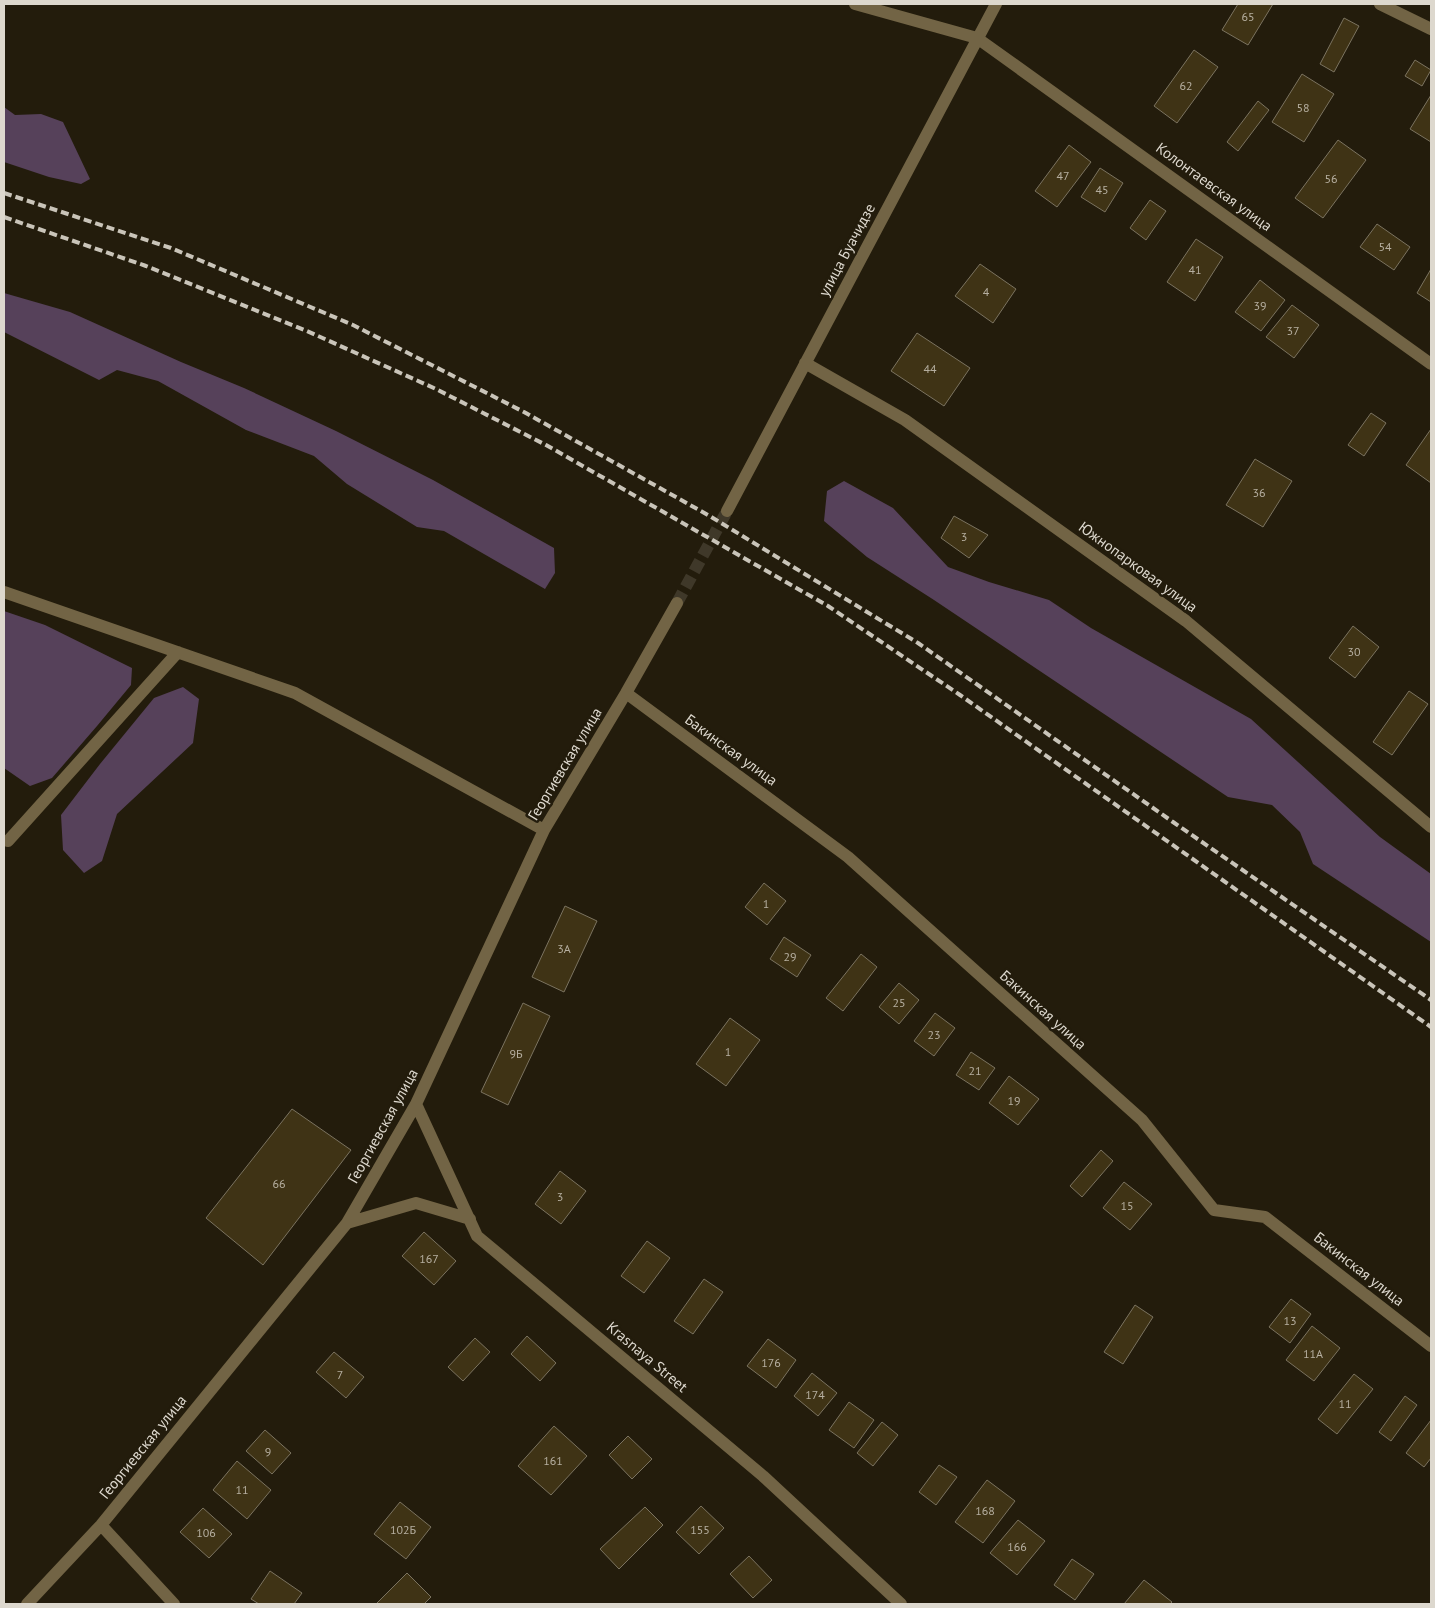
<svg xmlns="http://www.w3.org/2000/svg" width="1435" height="1608" font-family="'PT Sans',sans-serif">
<rect width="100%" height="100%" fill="#231c0c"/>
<path fill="#56415a" d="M 4,107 L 15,115 L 41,114 L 63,122 L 90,179 L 81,184 L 49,177 L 4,162 Z
M 4,293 L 70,312 L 181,362 L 244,388 L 336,431 L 433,480 L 554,548 L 555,573 L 545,589 L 444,531 L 417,527 L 347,484 L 314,456 L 246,430 L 158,381 L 117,370 L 99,380 L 4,332 Z
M 844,481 L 893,508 L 948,567 L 989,582 L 1049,600 L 1091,628 L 1251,719 L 1380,837 L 1431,874 L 1431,942 L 1313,864 L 1300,832 L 1272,805 L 1228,797 L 934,600 L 867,557 L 824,521 L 827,491 Z
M 4,611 L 45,625 L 132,668 L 131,685 L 97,726 L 52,778 L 30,786 L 4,768 Z
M 183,687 L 199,699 L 193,743 L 117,814 L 102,861 L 84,873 L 63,850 L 61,815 L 100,764 L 154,698 Z"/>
<path fill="#3f3315" stroke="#7b7360" d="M 1238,4 L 1273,4 L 1248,45 L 1222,30 Z
M 1344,18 L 1359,26 L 1334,72 L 1320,64 Z
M 1194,50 L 1218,67 L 1177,123 L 1154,106 Z
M 1415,60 L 1431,70 L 1422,86 L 1405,76 Z
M 1302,74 L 1334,94 L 1304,142 L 1272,122 Z
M 1431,95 L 1431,142 L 1410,129 Z
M 1258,101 L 1269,110 L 1238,151 L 1227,142 Z
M 1338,140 L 1366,160 L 1323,218 L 1295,198 Z
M 1069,145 L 1091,162 L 1057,207 L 1035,191 Z
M 1100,168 L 1123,183 L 1105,212 L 1081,197 Z
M 1150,200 L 1166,211 L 1146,240 L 1130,228 Z
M 1377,224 L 1410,247 L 1394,270 L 1360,247 Z
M 1196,239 L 1223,257 L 1195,301 L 1167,282 Z
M 980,264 L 1016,289 L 993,323 L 955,296 Z
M 1431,269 L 1431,302 L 1417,293 Z
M 1260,280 L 1285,300 L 1261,331 L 1235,312 Z
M 1292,305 L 1319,325 L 1294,358 L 1266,337 Z
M 917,333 L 970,368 L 944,406 L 891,371 Z
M 1371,413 L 1386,423 L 1364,456 L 1348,445 Z
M 1431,429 L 1431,483 L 1406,465 Z
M 1255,459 L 1292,481 L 1263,527 L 1226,505 Z
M 954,516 L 988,535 L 969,558 L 941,538 Z
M 1353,626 L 1379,647 L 1355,678 L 1329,658 Z
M 1409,691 L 1428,704 L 1392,755 L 1373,742 Z
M 764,883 L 786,901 L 767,925 L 745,907 Z
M 565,906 L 597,921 L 564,992 L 532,977 Z
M 784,937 L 811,955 L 797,977 L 770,959 Z
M 861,954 L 877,967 L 843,1011 L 826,998 Z
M 899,983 L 919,1000 L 899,1024 L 879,1007 Z
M 523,1003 L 550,1016 L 508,1105 L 481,1092 Z
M 935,1013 L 955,1028 L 934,1056 L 914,1041 Z
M 730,1018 L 760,1040 L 726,1086 L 696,1064 Z
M 971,1052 L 995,1068 L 979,1090 L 956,1075 Z
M 1009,1076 L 1039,1099 L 1018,1125 L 989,1103 Z
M 292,1109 L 351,1150 L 263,1265 L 206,1218 Z
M 1101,1150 L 1113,1161 L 1082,1197 L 1070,1186 Z
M 560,1171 L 586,1191 L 561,1224 L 535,1204 Z
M 1124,1182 L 1152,1204 L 1130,1230 L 1103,1208 Z
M 424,1232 L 456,1261 L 434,1285 L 402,1256 Z
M 647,1241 L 670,1258 L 644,1293 L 621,1276 Z
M 704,1279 L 723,1292 L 693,1334 L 674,1321 Z
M 1291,1299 L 1311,1314 L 1290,1343 L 1269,1327 Z
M 1135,1305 L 1153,1317 L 1123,1364 L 1104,1352 Z
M 1312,1326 L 1340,1348 L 1314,1381 L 1286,1360 Z
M 527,1336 L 556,1363 L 540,1381 L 511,1354 Z
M 475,1338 L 490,1352 L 463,1381 L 448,1367 Z
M 768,1339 L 796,1360 L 776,1388 L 747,1366 Z
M 334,1352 L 364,1377 L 346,1398 L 316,1372 Z
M 812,1373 L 837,1393 L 818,1416 L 794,1396 Z
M 1354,1374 L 1373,1389 L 1337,1434 L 1318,1419 Z
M 1405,1396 L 1417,1405 L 1391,1441 L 1379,1432 Z
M 849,1402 L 874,1420 L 854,1448 L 829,1430 Z
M 1431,1420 L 1431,1458 L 1424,1467 L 1406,1453 Z
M 882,1422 L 898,1435 L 873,1466 L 857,1453 Z
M 554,1426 L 587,1456 L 551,1495 L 518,1466 Z
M 265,1430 L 291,1453 L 272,1474 L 246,1451 Z
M 628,1436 L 652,1459 L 632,1479 L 609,1455 Z
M 237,1461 L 271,1490 L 247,1519 L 213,1490 Z
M 939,1465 L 957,1477 L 936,1505 L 919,1492 Z
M 987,1480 L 1015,1501 L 983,1543 L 955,1522 Z
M 400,1502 L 431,1527 L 406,1559 L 374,1534 Z
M 701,1506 L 724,1528 L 699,1554 L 676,1532 Z
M 645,1507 L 663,1525 L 619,1569 L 600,1549 Z
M 203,1508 L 232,1534 L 209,1558 L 180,1532 Z
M 1018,1520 L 1045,1541 L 1017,1575 L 990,1553 Z
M 749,1556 L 772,1580 L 753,1598 L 730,1574 Z
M 1072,1559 L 1094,1574 L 1075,1600 L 1054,1585 Z
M 270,1571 L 302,1593 L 294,1604 L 259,1604 L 251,1599 Z
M 407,1573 L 431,1597 L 424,1604 L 376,1604 Z
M 1144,1580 L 1172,1602 L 1170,1604 L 1124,1604 Z"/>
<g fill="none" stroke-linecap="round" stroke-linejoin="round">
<path stroke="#3f3829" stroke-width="12" stroke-dasharray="12 6" stroke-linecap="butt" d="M 677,603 L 727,511"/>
<path stroke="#726445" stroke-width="12" d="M 855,4 L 977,38 L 1431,364
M 1380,4 L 1431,29
M 805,363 L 905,420 L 1186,621 L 1431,827
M 727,511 L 996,4
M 4,592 L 295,693 L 544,830
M 626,693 L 848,857 L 1142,1120 L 1214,1210 L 1265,1217 L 1431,1346
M 8,841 L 178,652
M 416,1104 L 477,1236 L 763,1476 L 901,1604
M 347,1223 L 416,1203 L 470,1219
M 101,1525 L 174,1604
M 27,1604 L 101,1525 L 347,1223 L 416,1104 L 544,830 L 626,693 L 677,603"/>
<path stroke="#c9c4b9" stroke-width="4" stroke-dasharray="8 4" stroke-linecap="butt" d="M 4,193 L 171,248 L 353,325 L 524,412 L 708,515 L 918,643 L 1173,822 L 1431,1000
M 4,217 L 146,266 L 307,331 L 436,389 L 546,445 L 828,606 L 960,695 L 1431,1027"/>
</g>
<g text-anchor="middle" stroke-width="5" stroke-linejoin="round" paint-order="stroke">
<g font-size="12" fill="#b6afa0">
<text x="1248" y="21">65</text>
<text x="1186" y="90">62</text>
<text x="1303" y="112">58</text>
<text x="1063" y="180">47</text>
<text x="1331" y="183">56</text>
<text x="1102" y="194">45</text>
<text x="1385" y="251">54</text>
<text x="1195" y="274">41</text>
<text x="986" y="296">4</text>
<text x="1260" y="310">39</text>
<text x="1293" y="335">37</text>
<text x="930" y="373">44</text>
<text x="1259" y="497">36</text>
<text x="964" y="541">3</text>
<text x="1354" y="656">30</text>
<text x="766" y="908">1</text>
<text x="564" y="953">3А</text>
<text x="790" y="961">29</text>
<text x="899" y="1007">25</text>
<text x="934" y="1039">23</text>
<text x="728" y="1056">1</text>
<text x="516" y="1058">9Б</text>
<text x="975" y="1075">21</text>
<text x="1014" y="1105">19</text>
<text x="279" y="1188">66</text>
<text x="560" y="1201">3</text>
<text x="1127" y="1210">15</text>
<text x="429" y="1263">167</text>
<text x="1290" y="1325">13</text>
<text x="1313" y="1358">11А</text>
<text x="771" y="1367">176</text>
<text x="340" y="1379">7</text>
<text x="815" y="1399">174</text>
<text x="1345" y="1408">11</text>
<text x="268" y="1456">9</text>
<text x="553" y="1465">161</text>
<text x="242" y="1494">11</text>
<text x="985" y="1515">168</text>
<text x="403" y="1534">102Б</text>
<text x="700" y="1534">155</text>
<text x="206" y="1537">106</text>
<text x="1017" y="1551">166</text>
</g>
<g font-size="15" fill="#ddd8ce" stroke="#231c0c">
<text transform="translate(1214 187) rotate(36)" y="5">Колонтаевская улица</text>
<text transform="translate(847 250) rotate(-62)" y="5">улица Буачидзе</text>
<text transform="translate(1138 567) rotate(36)" y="5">Южнопарковая улица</text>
<text transform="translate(731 750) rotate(36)" y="5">Бакинская улица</text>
<text transform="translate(565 764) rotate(-59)" y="5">Георгиевская улица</text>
<text transform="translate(1043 1010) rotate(42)" y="5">Бакинская улица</text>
<text transform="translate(383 1126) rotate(-61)" y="5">Георгиевская улица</text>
<text transform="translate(1359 1269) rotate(38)" y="5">Бакинская улица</text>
<text transform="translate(647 1357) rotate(40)" y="5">Krasnaya Street</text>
<text transform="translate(143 1447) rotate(-51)" y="5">Георгиевская улица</text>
</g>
</g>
<rect width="1435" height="1608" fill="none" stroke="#ddd8ce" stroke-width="10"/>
</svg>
